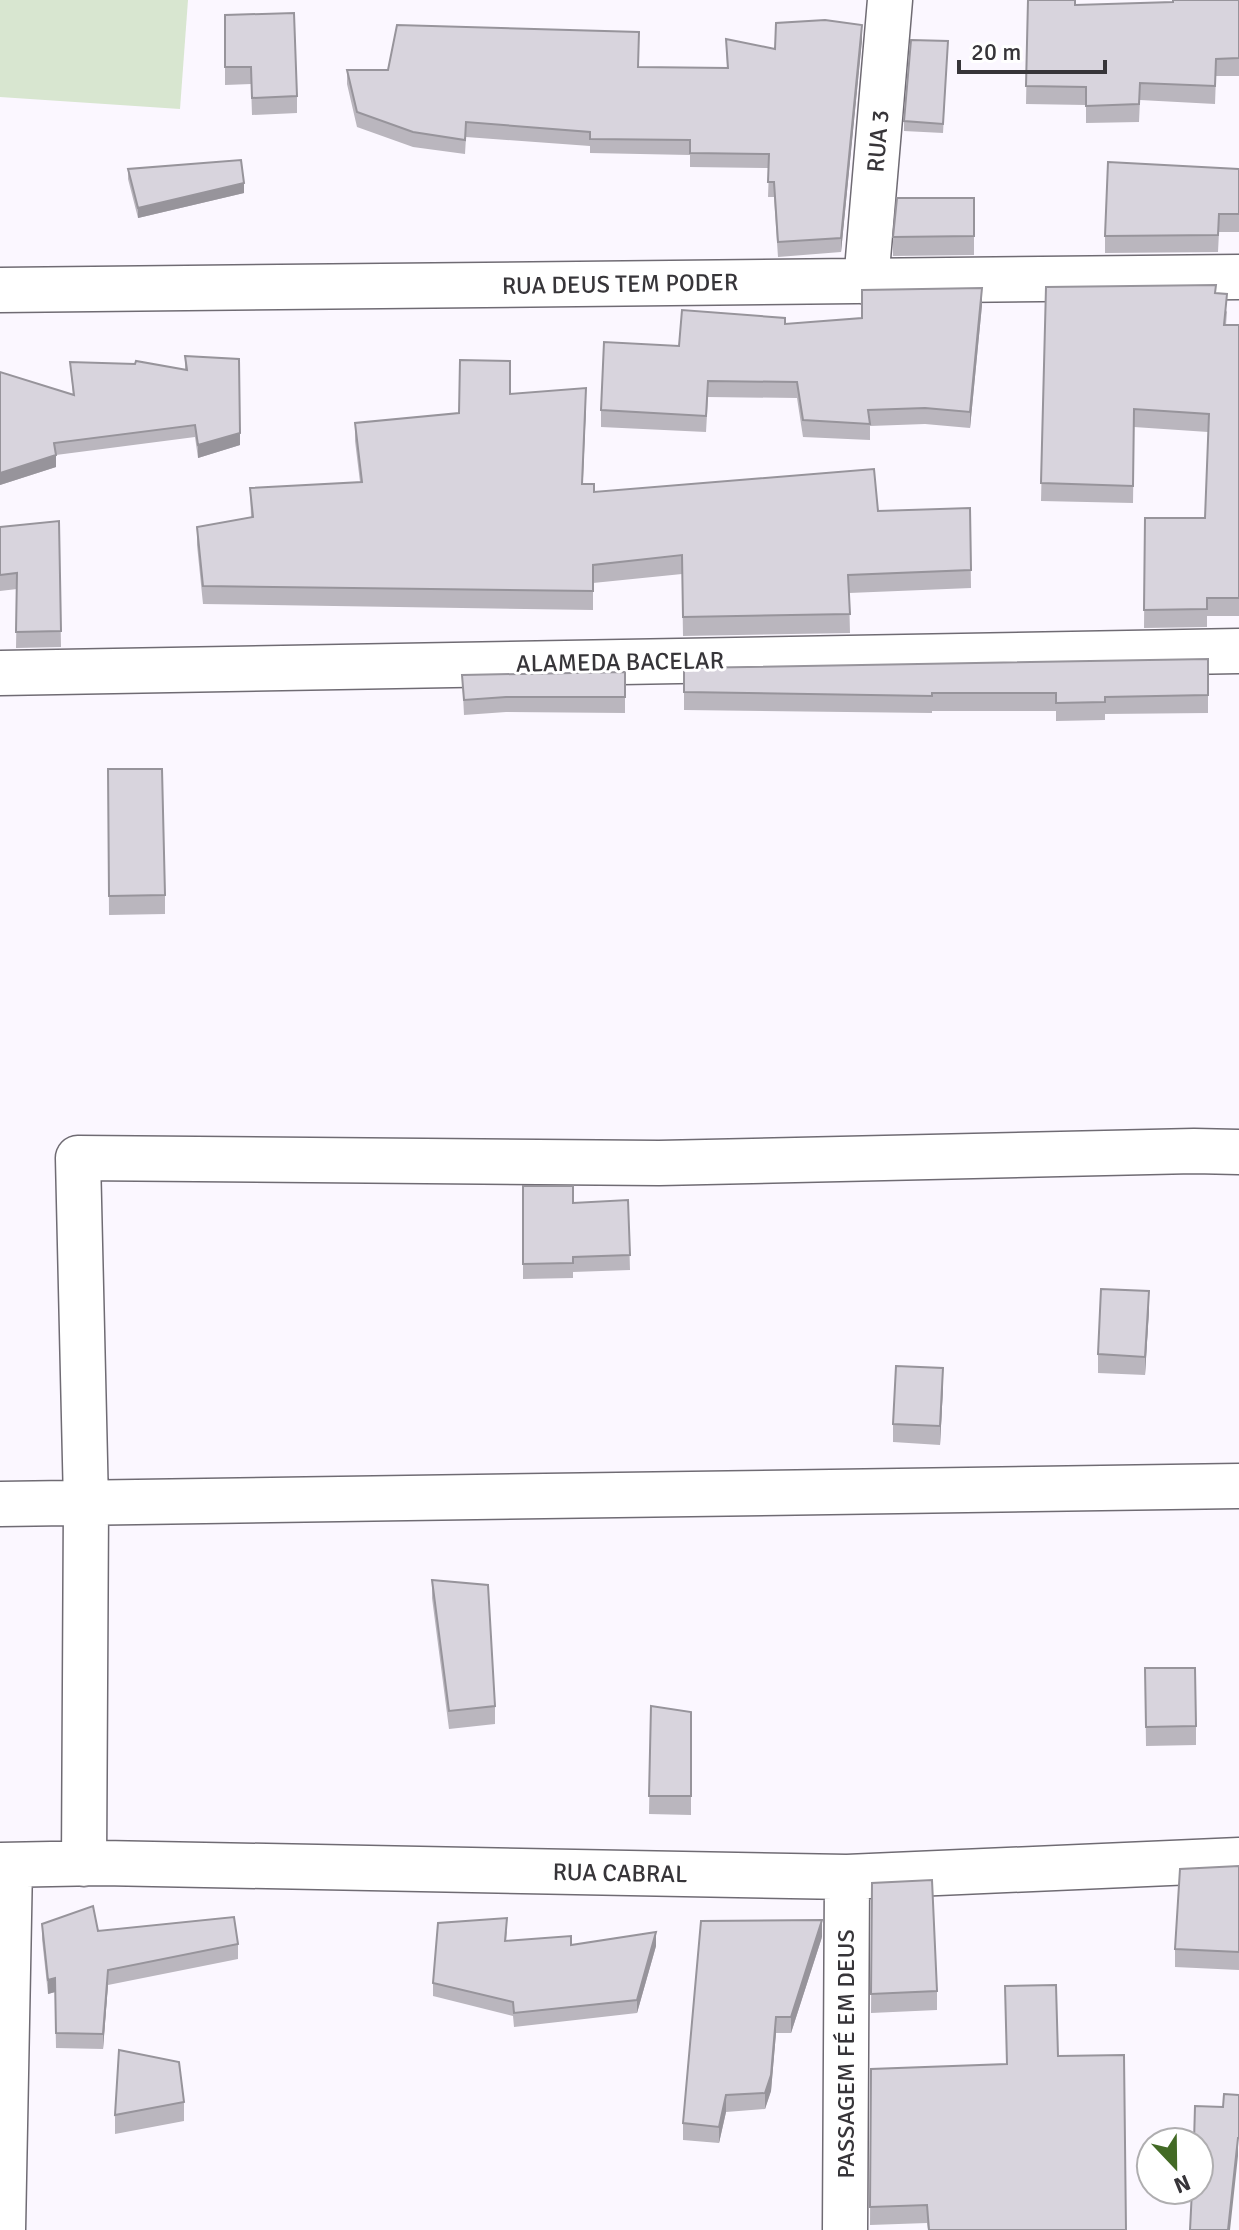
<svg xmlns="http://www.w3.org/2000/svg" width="1239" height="2230" font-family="Signika,sans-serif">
<rect width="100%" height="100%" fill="#fbf7ff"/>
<path fill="#d8e6d0" d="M 0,0 L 188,0 L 180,109 L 0,97 Z"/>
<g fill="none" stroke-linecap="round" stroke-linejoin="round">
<defs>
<path id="minor" d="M 866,282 L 890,0
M 0,290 L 1239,277
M 0,673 L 1239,651
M 0,1504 L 1239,1486
M 84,1864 L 86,1504 L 78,1158 L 659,1163 L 1194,1151 L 1239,1152
M 0,1865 L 102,1863 L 847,1877 L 1239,1860
M 3,2230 L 10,1865
M 845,2230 L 847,1877"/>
</defs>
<use href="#minor" stroke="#6f6b73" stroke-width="47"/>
<use href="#minor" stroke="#fff" stroke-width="44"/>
</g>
<path fill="#bab6be" d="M 1028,0 L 1075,5 L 1239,0 L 1239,76 L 1216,76 L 1215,104 L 1140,100 L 1139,122 L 1086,123 L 1086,105 L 1026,104 Z
M 225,15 L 297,96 L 297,113 L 252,115 L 251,84 L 225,85 Z
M 726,39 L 775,49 L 862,40 L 841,252 L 778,257 L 774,197 L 768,197 L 769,168 L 690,167 L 690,155 L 590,153 L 590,146 L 466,137 L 465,154 L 413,147 L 357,127 L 347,84 L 347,70 L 388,70 L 638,67 L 727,68 Z
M 948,41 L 943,133 L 904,131 L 904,121 Z
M 128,169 L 244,193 L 138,218 L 128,179 Z
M 1239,169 L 1239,232 L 1219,232 L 1218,252 L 1105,253 L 1105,236 Z
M 974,198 L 974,255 L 893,256 L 893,237 Z
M 1046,287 L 1216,293 L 1227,312 L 1226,325 L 1239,325 L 1239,616 L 1207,616 L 1207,627 L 1144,628 L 1145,518 L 1205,518 L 1208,432 L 1134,427 L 1133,503 L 1041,501 Z
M 982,305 L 970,428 L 925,424 L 870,426 L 870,440 L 803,437 L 797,398 L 708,397 L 706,432 L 601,427 L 601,410 L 679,346 L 785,324 L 862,318 Z
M 185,356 L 240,445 L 198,458 L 195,437 L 56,455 L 56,467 L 0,485 L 0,372 L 73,395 L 70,362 L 185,370 Z
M 510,394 L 586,407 L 582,484 L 594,492 L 878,511 L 970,508 L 971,588 L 849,593 L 850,633 L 683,636 L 682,574 L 593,583 L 593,610 L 203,604 L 197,545 L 197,527 L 251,517 L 250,488 L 360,482 L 355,441 L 355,423 L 459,413 Z
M 59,521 L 61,647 L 16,648 L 17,589 L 0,591 L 0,527 Z
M 1208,659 L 1208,713 L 1105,714 L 1105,720 L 1056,721 L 1056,711 L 932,711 L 932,713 L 684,710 L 684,668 Z
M 625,672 L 625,713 L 506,712 L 464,715 L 462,675 Z
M 108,769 L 165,895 L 165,914 L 109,915 Z
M 523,1186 L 573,1203 L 628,1200 L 630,1270 L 573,1272 L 573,1278 L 523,1279 Z
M 1149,1310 L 1145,1375 L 1098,1373 L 1098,1354 Z
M 943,1387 L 940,1445 L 893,1442 L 893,1424 Z
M 432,1580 L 495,1706 L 495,1724 L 449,1729 L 432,1598 Z
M 1145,1668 L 1196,1726 L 1196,1745 L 1146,1746 Z
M 651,1706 L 691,1712 L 691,1815 L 649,1814 Z
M 1239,1866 L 1239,1970 L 1175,1967 L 1175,1949 Z
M 872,1883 L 937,1991 L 937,2010 L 871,2013 Z
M 42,1924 L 238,1944 L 238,1959 L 108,1985 L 103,2049 L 56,2048 L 55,1992 L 48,1994 L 42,1939 Z
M 507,1931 L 506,1941 L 571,1945 L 656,1946 L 637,2013 L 514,2027 L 513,2016 L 433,1996 L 433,1983 Z
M 822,1937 L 791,2033 L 776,2033 L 771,2091 L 765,2109 L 726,2112 L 719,2143 L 683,2140 L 683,2123 Z
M 1058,2056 L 1126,2230 L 928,2230 L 927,2223 L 870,2225 L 871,2069 L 1006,2064 Z
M 184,2102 L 184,2121 L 115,2134 L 115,2115 Z"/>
<path fill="#97949b" d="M 862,25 L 862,40 L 841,252 L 841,238 Z
M 244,183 L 244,193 L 138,218 L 138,208 Z
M 982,288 L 982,305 L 970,428 L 970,412 Z
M 586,388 L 586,407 L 582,502 L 582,484 Z
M 240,433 L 240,445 L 198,458 L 198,445 Z
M 56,455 L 56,467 L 0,485 L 0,473 Z
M 1149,1291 L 1149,1310 L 1145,1375 L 1145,1357 Z
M 943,1368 L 943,1387 L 940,1445 L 940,1426 Z
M 822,1920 L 822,1937 L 791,2033 L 791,2017 Z
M 656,1932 L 656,1946 L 637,2013 L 637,2000 Z
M 108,1970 L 108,1985 L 103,2049 L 103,2034 Z
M 55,1978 L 55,1992 L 48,1994 L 48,1980 Z
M 776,2017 L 776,2033 L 771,2091 L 765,2109 L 765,2093 Z
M 726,2095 L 726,2112 L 719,2143 L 719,2127 Z
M 1238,2138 L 1238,2156 L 1230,2230 L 1228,2230 Z"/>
<path fill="#d8d4dd" stroke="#97949b" stroke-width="2" d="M 1028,0 L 1075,0 L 1075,5 L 1173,2 L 1173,0 L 1239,0 L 1239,58 L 1216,59 L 1215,86 L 1140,83 L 1139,104 L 1086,106 L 1086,87 L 1026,86 Z
M 294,13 L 297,96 L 252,98 L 251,67 L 225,67 L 225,15 Z
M 825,20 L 862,25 L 841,238 L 778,242 L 774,182 L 768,182 L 769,154 L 690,153 L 690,140 L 590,139 L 590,132 L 466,122 L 465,140 L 413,132 L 357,112 L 347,70 L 388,70 L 397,25 L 639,32 L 638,67 L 728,68 L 726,39 L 775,49 L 776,23 Z
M 911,40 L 948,41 L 943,124 L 904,121 Z
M 241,160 L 244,183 L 138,208 L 128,169 Z
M 1108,162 L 1239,169 L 1239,214 L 1219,214 L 1218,235 L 1105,236 Z
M 897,198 L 974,198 L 974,236 L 893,237 Z
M 1216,285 L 1215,293 L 1227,294 L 1224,325 L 1239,325 L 1239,598 L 1207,598 L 1207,609 L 1144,610 L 1145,518 L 1205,518 L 1209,414 L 1134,409 L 1133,486 L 1041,483 L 1046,287 Z
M 982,288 L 970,412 L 925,408 L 868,410 L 870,424 L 803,420 L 797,382 L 708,381 L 706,416 L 601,410 L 604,342 L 679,346 L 682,310 L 785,318 L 785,324 L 862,318 L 862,290 Z
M 185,356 L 239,359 L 240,433 L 198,445 L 195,425 L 54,443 L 56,455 L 0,473 L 0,372 L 74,395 L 70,362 L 135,364 L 136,361 L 187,370 Z
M 460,360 L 510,361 L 510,394 L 586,388 L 582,484 L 594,484 L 594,492 L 874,469 L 878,511 L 970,508 L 971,570 L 848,575 L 850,614 L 683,617 L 682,555 L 593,565 L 593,591 L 203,586 L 197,527 L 253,517 L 250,488 L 362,482 L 355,423 L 459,413 Z
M 59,521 L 61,631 L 16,632 L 17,573 L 0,575 L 0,527 Z
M 1208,659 L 1208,695 L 1105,697 L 1105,702 L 1056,703 L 1056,693 L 932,693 L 932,696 L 684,692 L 684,668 Z
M 625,672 L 625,697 L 506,697 L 464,700 L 462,675 Z
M 108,769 L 162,769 L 165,895 L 109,896 Z
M 523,1186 L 573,1186 L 573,1203 L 628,1200 L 630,1255 L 573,1257 L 573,1263 L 523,1264 Z
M 1101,1289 L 1149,1291 L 1145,1357 L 1098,1354 Z
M 896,1366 L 943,1368 L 940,1426 L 893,1424 Z
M 432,1580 L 488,1585 L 495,1706 L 449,1711 Z
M 1145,1668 L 1195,1668 L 1196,1726 L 1146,1727 Z
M 651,1706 L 691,1712 L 691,1796 L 649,1796 Z
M 1239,1866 L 1239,1952 L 1175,1949 L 1180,1869 Z
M 932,1880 L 937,1991 L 871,1994 L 872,1883 Z
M 93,1906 L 98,1931 L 234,1917 L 238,1944 L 108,1970 L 103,2034 L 56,2033 L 55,1978 L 48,1980 L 42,1924 Z
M 507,1918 L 505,1941 L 571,1936 L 571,1945 L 656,1932 L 637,2000 L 514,2013 L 513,2002 L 433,1983 L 438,1923 Z
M 822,1920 L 791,2017 L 776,2017 L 771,2075 L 765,2093 L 726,2095 L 719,2127 L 683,2123 L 701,1921 Z
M 1056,1985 L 1058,2056 L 1124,2055 L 1126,2230 L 929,2230 L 927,2205 L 870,2207 L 871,2069 L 1007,2064 L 1005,1986 Z
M 119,2050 L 179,2062 L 184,2102 L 115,2115 Z
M 1224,2094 L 1239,2095 L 1239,2138 L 1238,2138 L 1228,2230 L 1190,2230 L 1192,2190 L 1199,2190 L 1199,2142 L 1194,2142 L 1195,2106 L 1223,2107 Z"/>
<g text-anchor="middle" stroke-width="6" stroke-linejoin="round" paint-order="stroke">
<g font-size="24" fill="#373539" stroke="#fff">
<text transform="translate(878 141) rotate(-85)" y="8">RUA 3</text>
<text transform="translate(620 284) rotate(-1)" y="8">RUA DEUS TEM PODER</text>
<text transform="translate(620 662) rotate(-1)" y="8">ALAMEDA BACELAR</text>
<text transform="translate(620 1873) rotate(1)" y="8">RUA CABRAL</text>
<text transform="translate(846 2054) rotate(-90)" y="8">PASSAGEM FÉ EM DEUS</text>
</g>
</g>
<g transform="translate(1175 2166) rotate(158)"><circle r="38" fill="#ffffff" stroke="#afaeb0" stroke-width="2"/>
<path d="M0-6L14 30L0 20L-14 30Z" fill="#436a25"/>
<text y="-12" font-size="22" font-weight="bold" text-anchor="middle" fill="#373539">N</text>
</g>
<path d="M959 60v12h146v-12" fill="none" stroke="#373539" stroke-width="4"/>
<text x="971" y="60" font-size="24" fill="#373539" stroke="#ffffff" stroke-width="6" paint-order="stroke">20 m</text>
</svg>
